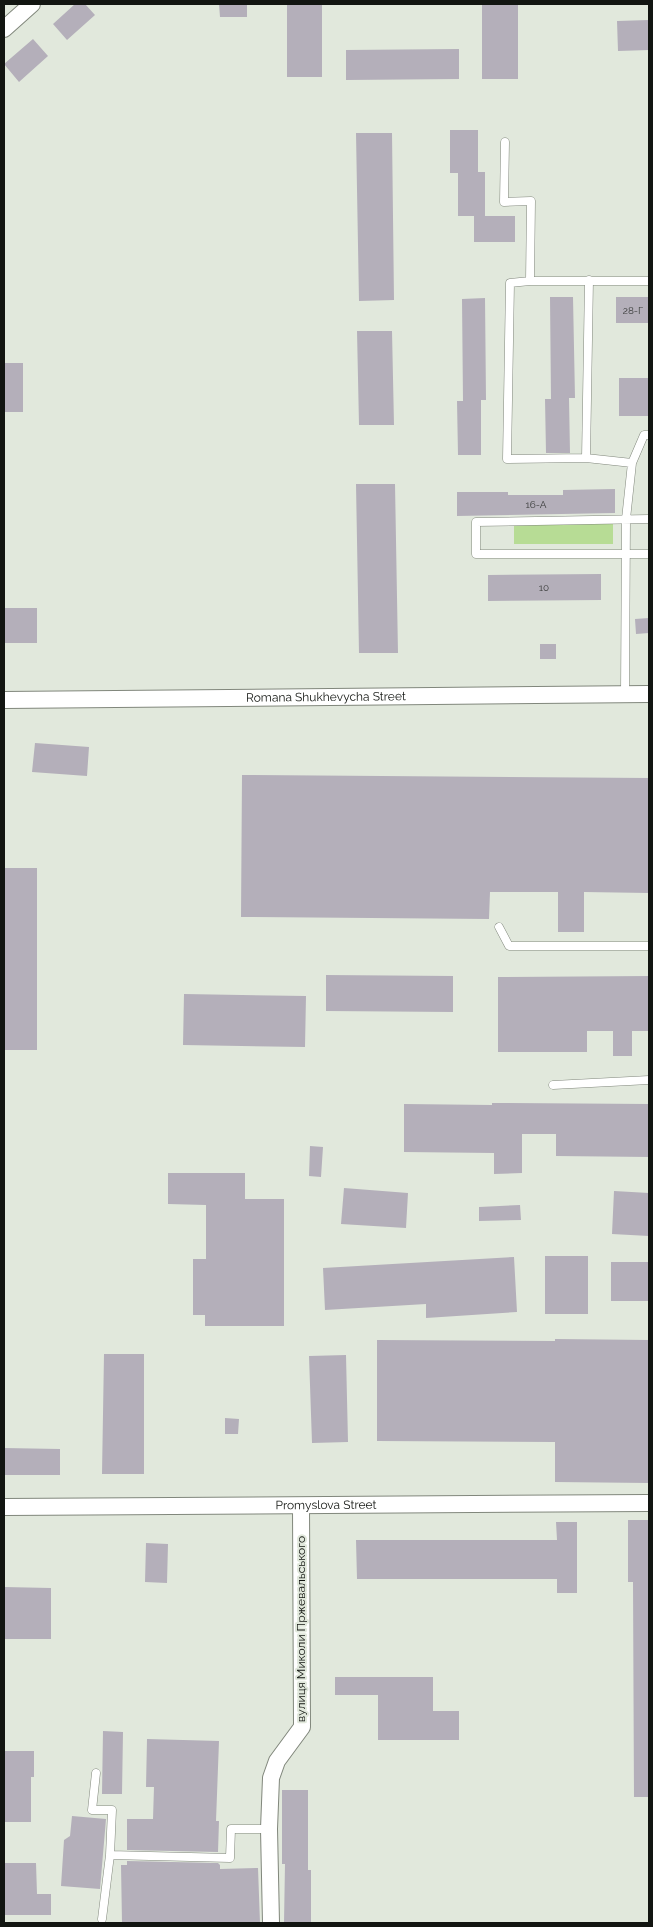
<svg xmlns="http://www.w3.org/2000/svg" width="653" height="1927" font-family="Raleway,sans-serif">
<rect width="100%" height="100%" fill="#e1e8dc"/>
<path fill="#b7dc95" d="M 514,523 L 613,523 L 613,544 L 514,544 Z"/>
<path fill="#b4afba" d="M 75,4 L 85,4 L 95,15 L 67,40 L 53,24 Z
M 219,4 L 247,4 L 247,17 L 220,17 Z
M 287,4 L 322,4 L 322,77 L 287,77 Z
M 482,4 L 518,4 L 518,79 L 482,79 Z
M 649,20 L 649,50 L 618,51 L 617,21 Z
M 33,39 L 48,56 L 19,82 L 4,64 Z
M 459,49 L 459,79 L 346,80 L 346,50 Z
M 450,130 L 478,130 L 478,172 L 485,172 L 485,216 L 515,216 L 515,242 L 474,242 L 474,216 L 458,216 L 458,173 L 450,173 Z
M 356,133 L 392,133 L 394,300 L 359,301 Z
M 550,297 L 573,297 L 575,398 L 569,398 L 570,453 L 546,453 L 545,399 L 551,399 Z
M 616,297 L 649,297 L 649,323 L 616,323 Z
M 485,298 L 486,400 L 481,400 L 481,455 L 458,455 L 457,401 L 463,401 L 462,299 Z
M 357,331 L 392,331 L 394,425 L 359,425 Z
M 4,363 L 23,363 L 23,412 L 4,412 Z
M 619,378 L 649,378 L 649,416 L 619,416 Z
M 356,484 L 395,484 L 398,653 L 359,653 Z
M 615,489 L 615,513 L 457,516 L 457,492 L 508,492 L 508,495 L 563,495 L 563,490 Z
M 601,574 L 601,600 L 488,601 L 488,575 Z
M 4,608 L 37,608 L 37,643 L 4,643 Z
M 649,618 L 649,633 L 636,634 L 635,619 Z
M 540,644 L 556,644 L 556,659 L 540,659 Z
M 35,743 L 89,747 L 87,776 L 32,772 Z
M 242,775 L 649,778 L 649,893 L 584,892 L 584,932 L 558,932 L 558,892 L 490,892 L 489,919 L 241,917 Z
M 4,868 L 37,868 L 37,1050 L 4,1050 Z
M 326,975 L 453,976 L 453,1012 L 326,1011 Z
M 649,976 L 649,1031 L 632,1031 L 632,1056 L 613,1056 L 613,1031 L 587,1031 L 587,1052 L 498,1052 L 498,977 Z
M 184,994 L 306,996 L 305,1047 L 183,1045 Z
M 492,1103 L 649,1104 L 649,1157 L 556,1156 L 556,1134 L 522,1134 L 522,1173 L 494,1174 L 494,1153 L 404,1152 L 404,1104 L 492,1105 Z
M 310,1146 L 323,1147 L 321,1177 L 309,1176 Z
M 168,1173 L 245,1173 L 245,1199 L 284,1199 L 284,1326 L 205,1326 L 205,1315 L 193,1315 L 193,1259 L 206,1259 L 206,1205 L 168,1204 Z
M 344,1188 L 408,1193 L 406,1228 L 341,1224 Z
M 614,1191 L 649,1193 L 649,1236 L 612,1234 Z
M 520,1205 L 521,1220 L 479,1221 L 479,1207 Z
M 545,1256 L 588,1256 L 588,1314 L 545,1314 Z
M 514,1257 L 517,1312 L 426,1318 L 426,1304 L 325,1310 L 323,1268 Z
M 611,1262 L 649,1262 L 649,1301 L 611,1301 Z
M 555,1339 L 649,1340 L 649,1483 L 555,1482 L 555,1442 L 377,1441 L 377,1340 L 555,1341 Z
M 104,1354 L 144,1354 L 144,1474 L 102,1474 Z
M 346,1355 L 348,1442 L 312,1443 L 309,1356 Z
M 225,1418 L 239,1419 L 238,1434 L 225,1434 Z
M 4,1448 L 60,1449 L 60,1475 L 4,1475 Z
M 628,1520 L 649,1520 L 649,1797 L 634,1797 L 633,1582 L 628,1582 Z
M 556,1522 L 577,1522 L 577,1593 L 557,1593 L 557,1579 L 357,1579 L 356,1540 L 557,1540 Z
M 146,1543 L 168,1544 L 167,1583 L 145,1582 Z
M 4,1587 L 51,1588 L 51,1639 L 4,1639 Z
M 335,1677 L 433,1677 L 433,1711 L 459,1711 L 459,1740 L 378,1740 L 378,1695 L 335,1695 Z
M 103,1731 L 123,1732 L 122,1794 L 102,1794 Z
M 147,1739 L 219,1741 L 216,1821 L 219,1821 L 218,1852 L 127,1850 L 127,1819 L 153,1819 L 154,1787 L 146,1787 Z
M 4,1751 L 34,1751 L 34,1777 L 31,1777 L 31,1822 L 4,1822 Z
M 282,1790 L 308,1790 L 308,1870 L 311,1870 L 311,1923 L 284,1923 L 285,1864 L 282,1864 Z
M 72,1816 L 106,1819 L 100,1889 L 61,1886 L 64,1840 L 70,1836 Z
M 127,1861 L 218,1863 L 220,1865 L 220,1869 L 258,1868 L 260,1923 L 122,1923 L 121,1865 L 127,1865 Z
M 4,1863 L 36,1863 L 37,1894 L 51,1894 L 51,1915 L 4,1915 Z"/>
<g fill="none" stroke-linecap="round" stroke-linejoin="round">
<defs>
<path id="service" d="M 505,142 L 504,202 L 531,201 L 530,281 L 649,281
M 530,281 L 510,283 L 507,459 L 586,458 L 632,463
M 586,458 L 589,280
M 649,519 L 476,522 L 476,554 L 649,554
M 625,694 L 626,519 L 632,463 L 644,435 L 649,435
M 499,927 L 509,946 L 649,946
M 553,1085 L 649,1080
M 96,1773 L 92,1810 L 112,1810 L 110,1855
M 102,1919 L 110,1855 L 230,1858 L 231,1829 L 269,1829"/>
<g id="minor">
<path d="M 4,29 L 32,4"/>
<path id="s1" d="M 4,700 L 649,694"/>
<path id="s2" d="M 4,1507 L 649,1503"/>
<path d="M 271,1923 L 269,1829 L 271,1778 L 277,1761 L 302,1727 L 301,1506"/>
</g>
</defs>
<use href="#service" stroke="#81877c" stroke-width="9"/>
<use href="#minor" stroke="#81877c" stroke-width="18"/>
<use href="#service" stroke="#fff" stroke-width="8"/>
<use href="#minor" stroke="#fff" stroke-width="16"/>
</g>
<g text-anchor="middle" stroke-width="4" stroke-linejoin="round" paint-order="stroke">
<g font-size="10" fill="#3a3c3b">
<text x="633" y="314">28-Г</text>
<text x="536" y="508">16-А</text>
<text x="544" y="591">10</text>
</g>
<g font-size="12" fill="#121511" stroke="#e1e8dc">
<text dy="4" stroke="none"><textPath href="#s1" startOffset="322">Romana Shukhevycha Street</textPath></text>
<text dy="4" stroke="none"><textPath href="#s2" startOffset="322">Promyslova Street</textPath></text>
<text transform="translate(301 1629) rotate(-90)" y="4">вулиця Миколи Пржевальського</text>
</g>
</g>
<rect width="653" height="1927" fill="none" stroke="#121511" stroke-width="10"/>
</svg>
